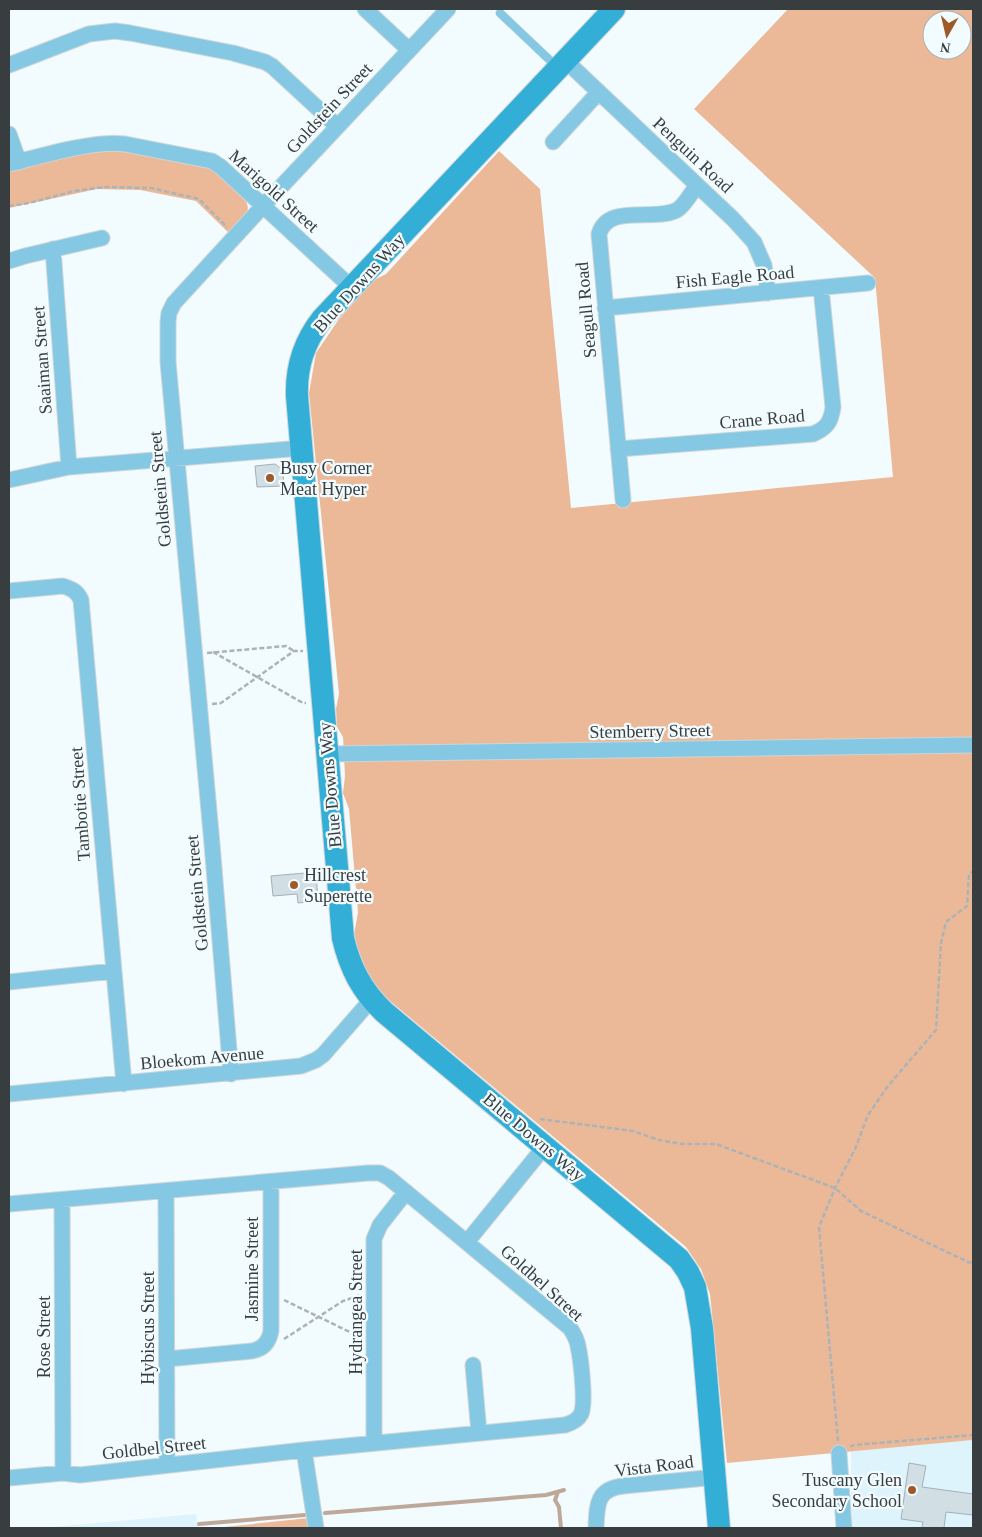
<svg xmlns="http://www.w3.org/2000/svg" width="982" height="1537" font-family="'Times New Roman',serif">
<rect width="100%" height="100%" fill="#f2fbfe"/>
<path fill="#ddf4fd" d="M 973,1440 L 973,1528 L 852,1528 L 851,1451 Z
M 196,1514 L 198,1528 L 41,1528 Z"/>
<path fill="#ebb998" fill-rule="evenodd" d="M 788,9 L 973,9 L 973,1440 L 727,1463 L 710,1294 L 701,1269 L 686,1247 L 384,996 L 364,969 L 354,935 L 358,912 L 349,809 L 343,793 L 345,776 L 343,737 L 337,727 L 336,709 L 339,694 L 309,393 L 316,353 L 339,319 L 374,280 L 386,274 L 499,151 L 540,189 L 571,508 L 893,477 L 875,278 L 694,109 ZM 932,20 L 962,20 L 962,50 L 932,50 Z
M 114,148 L 202,164 C 215,170 254,196 247,212 C 244,220 236,228 230,234 L 196,201 L 140,190 L 97,189 L 9,208 L 9,170 Z
M 309,1518 L 311,1528 L 215,1528 Z"/>
<g fill="none" stroke-linecap="round" stroke-linejoin="round">
<path stroke="#bea89a" stroke-width="4" d="M 558,1492 L 555,1500 L 559,1507 L 561,1528
M 325,1513 L 546,1495 L 564,1490
M 199,1524 L 305,1515"/>
</g>
<path fill="#d1dfe5" stroke="#a3b1b7" d="M 275,464 L 283,470 L 284,486 L 257,487 L 255,466 Z
M 316,872 L 318,901 L 298,903 L 297,894 L 273,896 L 271,876 Z
M 909,1463 L 926,1466 L 922,1487 L 973,1494 L 973,1515 L 946,1512 L 944,1528 L 922,1528 L 923,1522 L 901,1519 Z"/>
<g fill="none" stroke-linecap="round" stroke-linejoin="round">
<defs>
<path id="lane" d="M 500,13 L 557,67"/>
<path id="street" d="M 365,9 L 409,50
M 566,61 L 733,219 L 754,242 L 764,265 L 768,293
M 9,65 L 89,34 L 115,31 L 130,33 L 233,53 L 265,62 L 272,66 L 337,126
M 9,134 L 19,162
M 553,142 L 599,92
M 9,164 C 41,156 93,140 125,144 L 212,161 L 221,167 L 352,288
M 53,249 L 69,467
M 9,261 L 25,256 L 102,238
M 605,308 L 868,283
M 618,449 L 813,434 C 827,428 831,422 833,407 L 821,288
M 9,480 L 69,467 L 302,448
M 623,500 L 599,234 C 608,203 654,222 677,210 C 685,205 691,193 697,185
M 9,591 L 63,586 C 72,589 77,591 81,600 C 96,761 109,923 124,1084
M 327,754 L 973,745
M 9,982 L 114,971
M 231,1074 L 212,844 L 168,362 L 168,322 L 169,313 L 174,303 L 263,206 L 448,9
M 9,1094 L 301,1066 L 316,1060 L 323,1055 L 371,1000
M 166,1191 L 167,1465
M 62,1200 L 63,1473
M 9,1204 L 368,1173 L 380,1173 L 389,1178 L 570,1328 C 574,1334 577,1340 578,1346 C 581,1359 586,1404 581,1414 C 578,1420 572,1423 565,1425 L 304,1450 L 80,1475 L 63,1473 L 9,1478
M 467,1242 L 545,1146
M 167,1359 L 252,1351 C 263,1349 269,1342 271,1331 L 271,1182
M 473,1365 L 479,1433
M 374,1443 L 374,1239 L 380,1225 L 406,1192
M 304,1450 L 316,1528
M 839,1453 L 844,1528
M 596,1528 C 597,1506 596,1489 623,1486 L 716,1477"/>
<path id="secondary" d="M 614,9 L 322,319 C 304,342 296,366 297,396 L 343,938 C 350,968 362,991 384,1012 L 679,1259 L 688,1272 L 695,1287 L 702,1328 L 719,1528"/>
</defs>
<use href="#lane" stroke="#cdd5d8" stroke-width="9"/>
<use href="#street" stroke="#cdd5d8" stroke-width="17"/>
<use href="#secondary" stroke="#cdd5d8" stroke-width="24"/>
<path stroke="#acb3b6" stroke-width="2.5" stroke-dasharray="5 2.5" stroke-linecap="butt" d="M 9,206 L 29,203 L 74,191 L 104,187 L 151,188 L 199,199 L 227,227
M 213,652 L 303,703 L 306,703
M 207,653 L 286,646 L 294,651
M 212,704 L 221,703 L 294,651 L 303,651
M 540,1119 L 633,1131 L 659,1140 L 682,1144 L 716,1144 L 835,1188 L 861,1211 L 968,1262 L 973,1263
M 284,1300 L 360,1337
M 284,1339 L 343,1301 L 361,1295
M 838,1441 L 819,1227 L 835,1188 L 855,1149 L 868,1115 L 888,1086 L 936,1030 L 941,943 L 946,922 L 967,906 L 969,875 L 973,871
M 850,1447 L 854,1445 L 973,1435"/>
<use href="#lane" stroke="#84c8e3" stroke-width="8"/>
<use href="#street" stroke="#84c8e3" stroke-width="15"/>
<use href="#secondary" stroke="#33afd7" stroke-width="22"/>
</g>
<g fill="#9d5a28" stroke="#f2fbfe" stroke-width="2">
<circle cx="270" cy="478" r="5"/>
<circle cx="294" cy="885" r="5"/>
<circle cx="912" cy="1490" r="5"/>
</g>
<g text-anchor="middle" stroke-width="4.5" stroke-linejoin="round" paint-order="stroke">
<g font-size="18" fill="#383e40" stroke="#f2fbfe">
<text transform="translate(329 108) rotate(-47)" y="6">Goldstein Street</text>
<text transform="translate(693 155) rotate(43)" y="6">Penguin Road</text>
<text transform="translate(274 191) rotate(42)" y="6">Marigold Street</text>
<text transform="translate(735 277) rotate(-5)" y="6">Fish Eagle Road</text>
<text transform="translate(359 283) rotate(-48)" y="6">Blue Downs Way</text>
<text transform="translate(586 310) rotate(-95)" y="6">Seagull Road</text>
<text transform="translate(42 360) rotate(-94)" y="6">Saaiman Street</text>
<text transform="translate(762 419) rotate(-5)" y="6">Crane Road</text>
<text transform="translate(160 489) rotate(-95)" y="6">Goldstein Street</text>
<text transform="translate(650 731) rotate(-1)" y="6">Stemberry Street</text>
<text transform="translate(330 785) rotate(-95)" y="6">Blue Downs Way</text>
<text transform="translate(80 804) rotate(-94)" y="6">Tambotie Street</text>
<text transform="translate(197 893) rotate(-95)" y="6">Goldstein Street</text>
<text transform="translate(202 1058) rotate(-5)" y="6">Bloekom Avenue</text>
<text transform="translate(534 1137) rotate(40)" y="6">Blue Downs Way</text>
<text transform="translate(252 1269) rotate(-90)" y="6">Jasmine Street</text>
<text transform="translate(542 1283) rotate(42)" y="6">Goldbel Street</text>
<text transform="translate(356 1312) rotate(-90)" y="6">Hydrangea Street</text>
<text transform="translate(148 1328) rotate(-90)" y="6">Hybiscus Street</text>
<text transform="translate(44 1337) rotate(-90)" y="6">Rose Street</text>
<text transform="translate(154 1448) rotate(-6)" y="6">Goldbel Street</text>
<text transform="translate(654 1466) rotate(-7)" y="6">Vista Road</text>
</g>
<g font-size="18" fill="#383e40" stroke="#f2fbfe" text-anchor="start">
<text x="280" y="474">Busy Corner<tspan x="280" dy="21">Meat Hyper</tspan></text>
<text x="304" y="881">Hillcrest<tspan x="304" dy="21">Superette</tspan></text>
<text x="902" y="1486" text-anchor="end">Tuscany Glen<tspan x="902" dy="21">Secondary School</tspan></text>
</g>
</g>
<rect width="982" height="1537" fill="none" stroke="#383e40" stroke-width="20"/>
<g transform="translate(947 35) rotate(188)"><circle r="24" fill="#f2fbfe" stroke="#a8afb2"/>
<path d="M0-4L9 19L0 12L-9 19Z" fill="#9d5a28"/>
<text y="-8" font-size="14" font-weight="bold" text-anchor="middle" fill="#383e40">N</text>
</g>
</svg>
